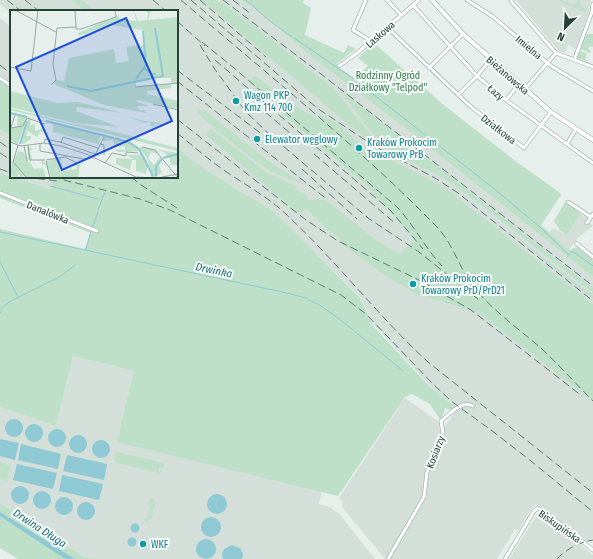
<svg xmlns="http://www.w3.org/2000/svg" width="593" height="559" font-family="'Fira Sans Condensed',sans-serif">
<rect width="100%" height="100%" fill="#e6efeb"/>
<path fill="#d4dfda" d="M 0,0 L 246,0 L 318,62 L 405,128 L 593,277 L 593,538 L 587,542 L 539,505 L 533,506 L 518,531 L 515,529 L 497,559 L 385,559 L 342,507 L 343,502 L 339,498 L 405,398 L 445,426 L 458,408 L 432,388 L 375,326 L 363,303 L 362,299 L 317,255 L 192,162 L 177,150 L 177,11 L 11,11 L 11,14 L 0,4 Z
M 516,0 L 591,0 L 589,12 L 576,49 L 568,45 L 565,53 L 558,50 L 552,43 Z
M 0,18 L 11,27 L 11,87 L 0,78 Z
M 0,129 L 11,137 L 11,176 L 0,173 Z
M 13,177 L 54,177 L 50,189 Z
M 581,214 L 588,219 L 588,221 L 593,225 L 588,230 L 575,240 L 569,250 L 549,232 L 553,228 L 567,235 Z
M 73,356 L 134,371 L 322,489 L 319,504 L 330,507 L 340,515 L 375,559 L 98,559 L 82,556 L 0,503 L 0,407 L 56,426 Z
M 539,512 L 593,555 L 593,559 L 509,559 Z"/>
<path fill="#bfe0c8" d="M 72,0 L 82,0 L 95,11 L 84,11 Z
M 202,0 L 216,0 L 219,3 L 221,2 L 261,31 L 334,89 L 373,138 L 389,152 L 368,139 L 351,127 Z
M 242,0 L 304,0 L 303,3 L 311,8 L 305,35 L 344,53 L 348,45 L 356,49 L 336,64 L 340,68 L 354,78 L 368,66 L 358,58 L 374,43 L 440,102 L 514,160 L 559,192 L 561,195 L 541,225 L 569,250 L 577,247 L 591,258 L 593,261 L 593,277 L 405,128 L 318,62 L 250,4 L 248,5 Z
M 561,0 L 575,5 L 577,0 L 581,0 L 579,6 L 586,9 L 585,12 L 560,2 Z
M 585,34 L 593,34 L 593,47 L 590,46 L 588,49 L 591,51 L 590,53 L 580,49 Z
M 579,51 L 587,53 L 585,59 L 587,60 L 587,61 L 577,58 Z
M 256,76 L 297,107 L 326,124 L 317,115 C 329,114 346,131 355,139 L 355,140 L 387,158 L 444,187 L 593,304 L 593,401 L 479,313 L 417,294 L 386,276 L 343,245 L 340,239 L 327,229 L 305,208 L 302,213 L 299,214 C 267,188 238,160 206,135 L 211,129 L 267,173 L 296,186 L 295,189 L 299,192 L 305,193 L 307,198 L 310,200 L 316,199 L 326,200 L 376,240 L 400,254 L 415,239 L 366,185 L 282,114 L 249,81 Z
M 0,80 L 11,88 L 11,137 L 0,129 Z
M 339,89 L 593,288 L 593,293 C 547,257 501,219 454,185 C 434,171 410,164 390,149 C 369,134 355,110 339,89 Z
M 196,109 L 201,110 L 203,109 L 267,160 L 306,185 C 295,180 282,177 272,172 C 260,165 198,118 196,109 Z
M 177,148 L 205,170 L 274,212 L 360,298 L 374,327 L 430,387 L 456,407 L 452,410 L 445,408 L 441,421 L 430,404 L 412,394 L 405,397 L 338,496 L 117,442 L 134,371 L 73,356 L 56,426 L 0,407 L 0,229 L 85,249 L 91,233 L 0,198 L 0,173 L 50,189 L 54,177 L 177,177 Z
M 565,202 L 568,203 L 567,204 L 581,214 L 567,235 L 560,230 L 554,221 Z
M 508,230 L 593,296 L 593,299 L 547,263 Z
M 116,452 L 164,463 L 164,467 L 159,468 L 159,473 L 161,470 L 162,471 L 159,473 L 117,463 L 114,460 Z
M 0,462 L 11,466 L 7,481 L 0,479 Z
M 151,498 L 154,499 L 155,503 L 151,519 L 146,522 L 144,520 L 147,518 L 150,506 L 148,505 Z
M 0,503 L 82,556 L 98,559 L 18,559 L 0,548 Z"/>
<path fill="#8ec9d4" d="M5 428a9 9 0 1 1 18 0a9 9 0 1 1-18 0Z
M25 433a9 9 0 1 1 18 0a9 9 0 1 1-18 0Z
M48 438a9 9 0 1 1 18 0a9 9 0 1 1-18 0Z
M69 444a9 9 0 1 1 18 0a9 9 0 1 1-18 0Z
M 0,439 L 19,443 L 15,460 L 0,456 Z
M92 449a9 9 0 1 1 18 0a9 9 0 1 1-18 0Z
M 21,444 L 61,454 L 58,469 L 18,460 Z
M 67,455 L 107,464 L 104,480 L 63,471 Z
M 17,464 L 57,473 L 53,489 L 13,480 Z
M 62,475 L 103,484 L 99,500 L 59,491 Z
M11 495a9 9 0 1 1 18 0a9 9 0 1 1-18 0Z
M33 500a9 9 0 1 1 18 0a9 9 0 1 1-18 0Z
M207 504a10 10 0 1 1 20 0a10 10 0 1 1-20 0Z
M55 506a9 9 0 1 1 18 0a9 9 0 1 1-18 0Z
M77 511a9 9 0 1 1 18 0a9 9 0 1 1-18 0Z
M 0,512 L 75,559 L 66,559 L 62,557 L 0,516 Z
M201 527a10 10 0 1 1 20 0a10 10 0 1 1-20 0Z
M130.5 528a4.5 4.5 0 1 1 9 0a4.5 4.5 0 1 1-9 0Z
M127.5 542a4.5 4.5 0 1 1 9 0a4.5 4.5 0 1 1-9 0Z
M196 549a10 10 0 1 1 20 0a10 10 0 1 1-20 0Z
M 232,545 L 240,548 L 243,554 L 242,559 L 223,559 L 222,554 L 224,549 Z"/>
<g fill="none" stroke-linecap="round" stroke-linejoin="round">
<path stroke="#8ec9d4" stroke-width="1" d="M 246,0 L 271,22 L 292,37
M 294,38 L 351,77 L 492,187 L 540,227 L 568,254
M 50,186 L 98,199
M 98,210 L 105,192
M 92,228 L 98,212
M 0,232 L 287,293 L 306,298 L 321,306 L 342,321 L 402,370
M 86,249 L 91,231
M 567,257 L 572,251 L 593,266
M 0,262 L 18,297
M 0,313 L 3,307 L 9,302 L 61,276 L 75,265"/>
<defs>
<path id="street" d="M 366,0 L 353,30 L 371,41
M 387,0 L 401,15
M 467,0 L 492,16 L 551,66 L 593,91
M 511,1 L 556,53 L 593,67
M 413,5 L 477,76 L 506,100 L 593,163
M 387,27 L 470,106 L 524,148 L 551,112
M 575,58 L 592,12 L 593,4
M 339,66 L 356,54 L 419,0
M 429,68 L 463,34
M 0,78 L 11,86
M 525,89 L 556,53
M 458,95 L 477,76 L 491,59
M 506,100 L 519,84
M 567,144 L 576,129
M 0,193 L 97,231
M 568,202 L 591,217
M 587,223 L 593,214
M 576,243 L 593,257
M 388,559 L 424,497 L 427,472 L 443,433 L 441,421 C 450,414 461,400 473,406
M 505,559 L 534,511 L 538,508 L 559,523 L 593,550"/>
<path id="secondary" d="M 432,0 L 463,34 L 551,112 L 593,140"/>
</defs>
<use href="#street" stroke="#a8b8b2" stroke-width="4.5"/>
<use href="#secondary" stroke="#a4bbb3" stroke-width="5.5"/>
<use href="#street" stroke="#fff" stroke-width="3"/>
<use href="#secondary" stroke="#fff" stroke-width="4"/>
<path stroke="#5f7d75" stroke-width="1" stroke-dasharray="8 4" stroke-linecap="butt" d="M 7,0 L 21,11
M 25,0 L 39,11
M 153,0 L 166,11
M 181,0 C 267,74 357,145 437,227 C 455,246 460,272 477,291 C 496,313 520,330 542,349 C 560,366 576,384 593,401
M 191,0 L 317,108 L 374,146 L 435,178 L 458,193 L 593,301
M 200,0 L 266,57
M 223,0 L 312,67 L 593,286
M 233,0 L 251,14
M 177,21 L 205,46
M 202,42 L 234,68 L 397,207 C 414,225 425,248 442,266
M 200,45 L 214,68 L 246,112 L 270,135 L 368,218 L 419,252 L 479,300
M 215,60 L 391,211 L 423,249
M 0,65 L 11,74
M 177,70 L 263,135
M 177,81 L 328,200
M 248,95 L 257,105 L 297,139
M 177,119 L 306,220 L 338,241 L 419,280 L 471,310 L 582,396
M 177,133 C 193,146 208,159 225,171 C 247,186 270,198 289,217 C 338,263 379,317 428,362 L 593,493
M 0,142 L 11,150
M 0,153 L 11,160
M 314,154 L 396,224
M 0,169 L 11,173
M 302,169 L 357,219
M 25,177 L 57,181
M 52,177 L 140,199 L 170,210 L 341,295 L 366,314 L 432,383 L 451,401 L 491,430 L 531,461 L 593,512
M 131,177 L 141,185 L 177,208
M 557,559 C 566,549 580,542 593,540"/>
</g>
<g fill="#0f9aa8" stroke="#f7fbf9" stroke-width="1.5">
<circle cx="236" cy="101" r="4"/>
<circle cx="257" cy="139" r="4"/>
<circle cx="359" cy="148" r="4"/>
<circle cx="413" cy="284" r="4"/>
<circle cx="143" cy="544" r="4"/>
</g>
<g text-anchor="middle" stroke-width="4" stroke-linejoin="round" paint-order="stroke">
<g font-size="10" fill="#24423a" stroke="#f7fbf9">
<text transform="translate(380 34) rotate(-41)" y="4">Laskowa</text>
<text transform="translate(529 47) rotate(40)" y="4">Imielna</text>
<text transform="translate(508 75) rotate(41)" y="4">Bieżanowska</text>
<text transform="translate(496 92) rotate(40)" y="4">Łazy</text>
<text transform="translate(499 129) rotate(38)" y="4">Działkowa</text>
<text transform="translate(48 212) rotate(22)" y="4">Danalówka</text>
<text transform="translate(435 452) rotate(-69)" y="4">Kosiarzy</text>
<text transform="translate(560 526) rotate(35)" y="4">Biskupińska</text>
</g>
<g font-size="10" fill="#2d7a4b" stroke="#f7fbf9">
<text x="388" y="79">Rodzinny Ogród<tspan x="388" dy="12">Działkowy "Telpod"</tspan></text>
</g>
<g font-size="10" fill="#0d838f" stroke="#f7fbf9" text-anchor="start">
<text x="244" y="99">Wagon PKP<tspan x="244" dy="12">Kmz 114 700</tspan></text>
<text x="265" y="143">Elewator węglowy</text>
<text x="367" y="146">Kraków Prokocim<tspan x="367" dy="12">Towarowy PrB</tspan></text>
<text x="421" y="282">Kraków Prokocim<tspan x="421" dy="12">Towarowy PrD/PrD21</tspan></text>
<text x="151" y="548">WKF</text>
</g>
<g font-size="11" font-style="italic" fill="#1c6f80" stroke="#f7fbf9">
<text transform="translate(214 270) rotate(12)" y="4">Drwinka</text>
<text transform="translate(40 528) rotate(33)" y="4">Drwina Długa</text>
</g>
</g>
<g transform="translate(10 10)">
<rect width="168" height="168" fill="#e6efeb"/>
<path d="M 124,0 L 128,11 L 137,10 L 138,3 L 135,0 L 144,0 L 140,3 L 138,10 L 168,7 L 168,73 L 161,74 L 161,78 L 137,81 L 137,84 L 168,91 L 168,99 L 128,90 L 127,92 L 140,96 L 127,96 L 129,100 L 135,100 L 136,103 L 94,95 L 44,74 L 46,70 L 54,71 L 59,48 L 104,39 L 106,53 L 119,51 L 116,37 L 135,35 L 132,20 L 101,15 L 69,26 L 68,23 L 108,5 L 110,9 L 126,11 ZM 149,68 L 161,68 L 161,74 L 126,76 L 126,72 ZM 0,81 L 47,93 L 68,92 L 113,103 L 67,97 L 66,101 L 109,117 L 64,113 L 0,97 ZM 0,98 L 63,114 L 86,117 L 168,138 L 168,141 L 0,100 ZM 0,102 L 117,131 L 132,142 L 141,159 L 136,146 L 129,138 L 131,137 L 168,143 L 168,155 L 161,155 L 159,146 L 153,148 L 156,145 L 154,142 L 146,140 L 148,144 L 141,142 L 138,148 L 144,155 L 150,147 L 152,149 L 148,154 L 152,162 L 146,167 L 141,167 L 138,154 L 136,164 L 126,161 L 126,150 L 122,150 L 120,160 L 106,154 L 106,148 L 123,149 L 116,145 L 128,145 L 131,143 L 129,141 L 108,142 L 105,139 L 115,140 L 115,136 L 106,137 L 102,130 L 92,131 L 93,127 L 90,126 L 89,134 L 43,122 L 43,114 L 10,105 L 17,108 L 8,134 L 0,131 L 0,123 L 2,118 L 7,116 L 8,105 L 1,103 L 0,108 ZM 119,107 L 134,111 L 152,113 L 143,115 L 148,118 L 138,115 L 142,115 L 139,112 L 134,113 ZM 18,108 L 21,110 L 20,116 L 25,113 L 25,121 L 34,118 L 34,122 L 30,122 L 27,127 L 18,121 L 16,126 L 21,126 L 21,129 L 11,135 ZM 17,136 L 23,139 L 20,141 L 22,150 L 20,152 L 24,159 L 33,158 L 31,149 L 36,154 L 36,151 L 51,148 L 53,164 L 53,161 L 60,160 L 59,156 L 62,160 L 67,159 L 66,153 L 70,155 L 68,168 L 41,168 L 35,154 L 32,155 L 36,167 L 40,168 L 17,168 L 8,160 L 15,167 L 12,165 L 14,168 L 10,168 L 9,163 L 7,168 L 2,168 L 4,167 L 0,164 L 2,154 L 0,152 L 3,152 L 8,141 L 13,142 L 21,156 L 18,148 Z" fill="#bfe0c8" fill-rule="evenodd"/>
<path fill="none" stroke="#8ec9d4" stroke-width="2" d="M 134,58 L 142,64 L 146,64M 126,69 L 136,55 L 133,21M 57,76 L 81,81 L 153,66 L 145,18M 0,103 L 17,107M 36,111 L 104,128M 105,128 L 120,133 L 129,139 L 143,166M 10,134 L 17,111M 153,148 L 168,144M 146,166 L 146,157 L 152,149"/>
<path fill="none" stroke="#98aaa4" stroke-width="1" d="M 5,0 L 46,22M 65,0 L 66,17M 0,57 L 21,61 L 28,0M 41,75 L 46,70 L 43,54 L 47,18 L 66,17 L 66,19 L 71,19 L 106,7 L 105,0M 125,77 L 168,73M 143,94 L 168,100M 1,118 L 13,116 L 17,108 L 35,114M 0,120 L 5,105M 0,132 L 11,136 L 34,133 L 51,136 L 76,144 L 126,167 L 147,168 L 168,164M 30,133 L 30,141 L 74,149 L 82,147M 34,133 L 35,129 L 50,132 L 85,144M 51,133 L 53,127 L 88,138M 90,134 L 94,135 L 94,145M 8,135 L 3,152 L 17,168M 18,135 L 20,150 L 35,150M 14,136 L 17,151M 132,137 L 145,140 L 168,168M 85,145 L 94,127M 36,150 L 55,147 L 67,153M 36,151 L 40,168M 95,153 L 102,143 L 116,146 L 116,142 L 128,143"/>
<path fill="#1d4ed8" fill-opacity="0.15" stroke="#1d4ed8" stroke-width="2" d="M 116,8 L 162,111 L 52,160 L 6,57 Z"/>
<rect width="168" height="168" fill="none" stroke="#24423a" stroke-width="2"/>
</g>
<g transform="translate(565 28) rotate(204)" stroke="#f7fbf9" stroke-width="3" paint-order="stroke">
<path d="M0-3L7 15L0 10L-7 15Z" fill="#24423a"/>
<text y="-6" font-size="11" font-weight="bold" text-anchor="middle" fill="#24423a">N</text>
</g>
</svg>
